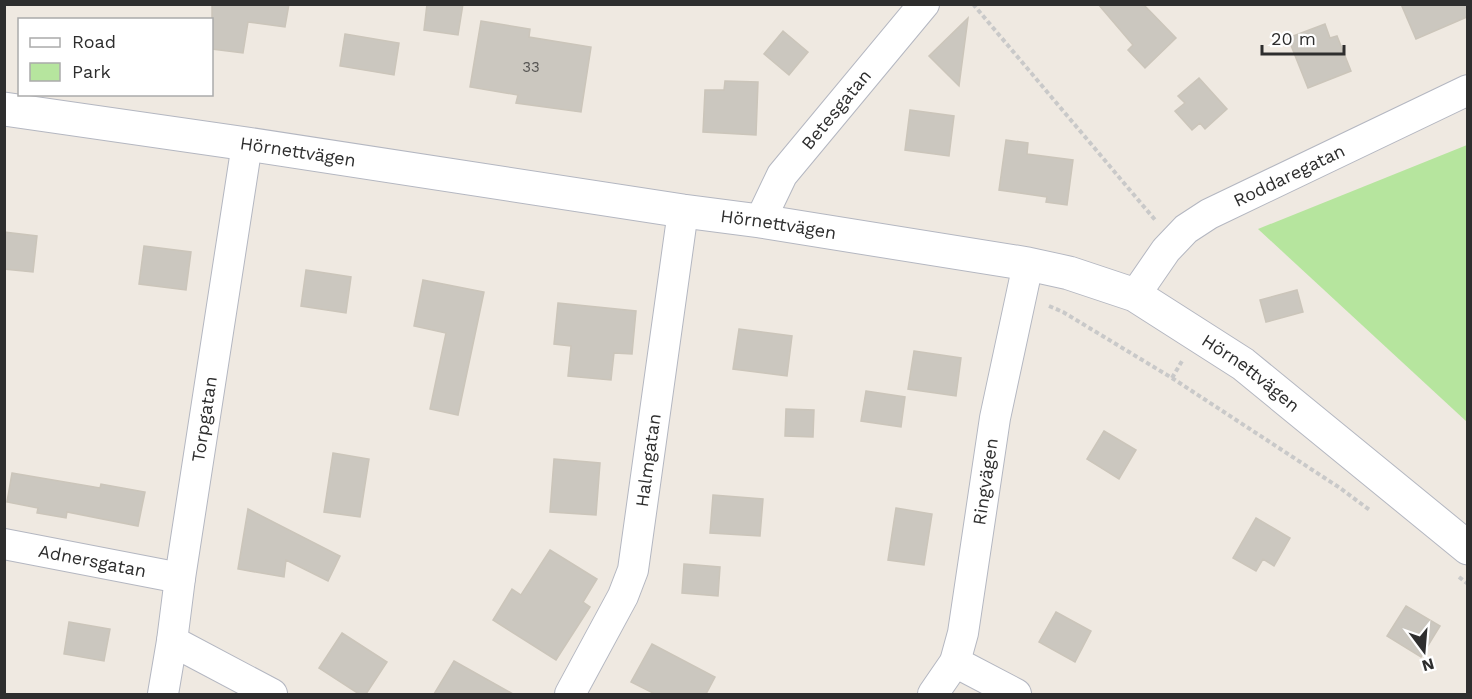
<svg xmlns="http://www.w3.org/2000/svg" width="1472" height="699" font-family="'Work Sans',sans-serif">
<rect width="100%" height="100%" fill="#efe9e1"/>
<path fill="#b6e59e" d="M 1467,145 L 1467,422 L 1258,229 Z"/>
<path fill="#cbc7bf" stroke="#cbc5ba" stroke-width="1.5" d="M 212,4 L 289,4 L 285,27 L 248,22 L 243,53 L 212,49 Z
M 427,4 L 463,4 L 458,35 L 424,30 Z
M 1098,4 L 1143,4 L 1176,38 L 1145,68 L 1128,50 L 1133,45 Z
M 1401,4 L 1467,4 L 1467,17 L 1416,39 Z
M 968,18 L 959,86 L 929,56 Z
M 481,21 L 530,29 L 529,37 L 591,47 L 581,112 L 516,103 L 518,95 L 470,87 Z
M 1325,24 L 1330,38 L 1337,36 L 1351,71 L 1308,88 L 1288,38 Z
M 783,31 L 808,52 L 789,75 L 764,54 Z
M 345,34 L 399,43 L 394,75 L 340,66 Z
M 1199,78 L 1227,109 L 1205,129 L 1200,123 L 1192,130 L 1175,111 L 1185,103 L 1178,96 Z
M 725,81 L 758,82 L 756,135 L 703,132 L 705,90 L 724,90 Z
M 910,110 L 954,116 L 949,156 L 905,150 Z
M 1006,140 L 1028,143 L 1027,154 L 1073,160 L 1067,205 L 1046,202 L 1047,197 L 999,190 Z
M 4,232 L 37,236 L 33,272 L 4,269 Z
M 144,246 L 191,252 L 186,290 L 139,284 Z
M 306,270 L 351,277 L 346,313 L 301,306 Z
M 423,280 L 484,292 L 458,415 L 430,409 L 446,333 L 414,326 Z
M 1297,290 L 1303,312 L 1266,322 L 1260,300 Z
M 558,303 L 636,311 L 632,354 L 614,353 L 611,380 L 568,376 L 571,346 L 554,344 Z
M 739,329 L 792,336 L 787,376 L 733,369 Z
M 914,351 L 961,358 L 956,396 L 908,389 Z
M 866,391 L 905,397 L 901,427 L 861,421 Z
M 786,409 L 814,410 L 813,437 L 785,436 Z
M 1104,431 L 1136,450 L 1119,479 L 1087,459 Z
M 333,453 L 369,459 L 360,517 L 324,512 Z
M 554,459 L 600,463 L 596,515 L 550,512 Z
M 12,473 L 100,488 L 101,484 L 145,492 L 138,526 L 67,512 L 66,518 L 37,513 L 38,508 L 7,502 Z
M 713,495 L 763,499 L 760,536 L 710,533 Z
M 896,508 L 932,514 L 924,565 L 888,560 Z
M 248,509 L 340,556 L 328,581 L 286,560 L 284,577 L 238,569 Z
M 1256,518 L 1290,538 L 1274,566 L 1263,559 L 1256,571 L 1233,558 Z
M 550,550 L 597,579 L 583,602 L 590,607 L 556,660 L 493,620 L 512,589 L 521,595 Z
M 684,564 L 720,567 L 718,596 L 682,593 Z
M 1406,606 L 1440,626 L 1421,657 L 1387,636 Z
M 1056,612 L 1091,631 L 1075,662 L 1039,642 Z
M 69,622 L 110,629 L 104,661 L 64,654 Z
M 342,633 L 387,662 L 366,694 L 359,694 L 319,668 Z
M 652,644 L 715,677 L 706,694 L 655,694 L 631,682 Z
M 454,661 L 513,694 L 434,694 Z"/>
<g fill="none" stroke-linecap="round" stroke-linejoin="round">
<defs>
<g id="street">
<path id="s1" d="M 760,221 L 782,175 L 924,4"/>
<path id="s2" d="M 1135,295 L 1166,250 L 1186,229 L 1209,214 L 1468,90"/>
<path id="s3" d="M 4,544 L 180,578"/>
<path d="M 172,641 L 272,694"/>
<path d="M 955,662 L 1016,694"/>
<path id="s4" d="M 163,694 L 172,641 L 180,578 L 247,144"/>
<path id="s5" d="M 570,694 L 623,596 L 633,570 L 683,211"/>
<path id="s6" d="M 933,694 L 955,662 L 963,633 L 995,418 L 1028,264"/>
</g>
<g id="secondary">
<path id="s7" d="M 4,109 L 247,144 L 683,211 L 760,221 L 1028,264 L 1069,273 L 1135,295 L 1243,364 L 1468,548"/>
</g>
</defs>
<use href="#street" stroke="#b4b7c1" stroke-width="32"/>
<use href="#secondary" stroke="#b4b7c1" stroke-width="35"/>
<path stroke="#c9c9c9" stroke-width="4" stroke-dasharray="4.5 3" stroke-linecap="butt" d="M 973,4 L 1156,221
M 1049,306 L 1063,312 L 1172,378 L 1340,488 L 1371,511
M 1172,378 L 1182,361
M 1459,577 L 1468,584"/>
<use href="#street" stroke="#fff" stroke-width="30"/>
<use href="#secondary" stroke="#fff" stroke-width="33"/>
</g>
<g text-anchor="middle" stroke-width="5" stroke-linejoin="round" paint-order="stroke">
<g font-size="15" fill="#555452">
<text x="531" y="72">33</text>
</g>
<g font-size="18" fill="#2e2e2e" stroke="#fff">
<text dy="6" stroke="none"><textPath href="#s1" startOffset="136">Betesgatan</textPath></text>
<text dy="6" stroke="none"><textPath href="#s7" startOffset="297">Hörnettvägen</textPath></text>
<text dy="6" stroke="none"><textPath href="#s2" startOffset="200">Roddaregatan</textPath></text>
<text dy="6" stroke="none"><textPath href="#s7" startOffset="783">Hörnettvägen</textPath></text>
<text dy="6" stroke="none"><textPath href="#s7" startOffset="1287">Hörnettvägen</textPath></text>
<text dy="6" stroke="none"><textPath href="#s4" startOffset="278">Torpgatan</textPath></text>
<text dy="6" stroke="none"><textPath href="#s5" startOffset="250">Halmgatan</textPath></text>
<text dy="6" stroke="none"><textPath href="#s6" startOffset="222">Ringvägen</textPath></text>
<text dy="6" stroke="none"><textPath href="#s3" startOffset="90">Adnersgatan</textPath></text>
</g>
</g>
<rect width="1472" height="699" fill="none" stroke="#2e2e2e" stroke-width="12"/>
<rect x="18" y="18" width="195" height="78" fill="#ffffff" stroke="#ababab" stroke-width="1.5"/>
<rect x="30" y="38" width="30" height="9" fill="#ffffff" stroke="#ababab" stroke-width="1.5"/>
<text x="72" y="48" font-size="18" fill="#2e2e2e">Road</text>
<rect x="30" y="63" width="30" height="18" fill="#b6e59e" stroke="#ababab" stroke-width="1.5"/>
<text x="72" y="78" font-size="18" fill="#2e2e2e">Park</text>
<g transform="translate(1424 651) rotate(164)" stroke="#ffffff" stroke-width="4.5" paint-order="stroke">
<path d="M0-4.5L10 22L0 15L-10 22Z" fill="#2e2e2e"/>
<text y="-9" font-size="16" font-weight="bold" text-anchor="middle" fill="#2e2e2e">N</text>
</g>
<path d="M1262 45v9h82v-9" fill="none" stroke="#2e2e2e" stroke-width="3"/>
<text x="1271" y="45" font-size="18" fill="#2e2e2e" stroke="#ffffff" stroke-width="4.5" paint-order="stroke">20 m</text>
</svg>
